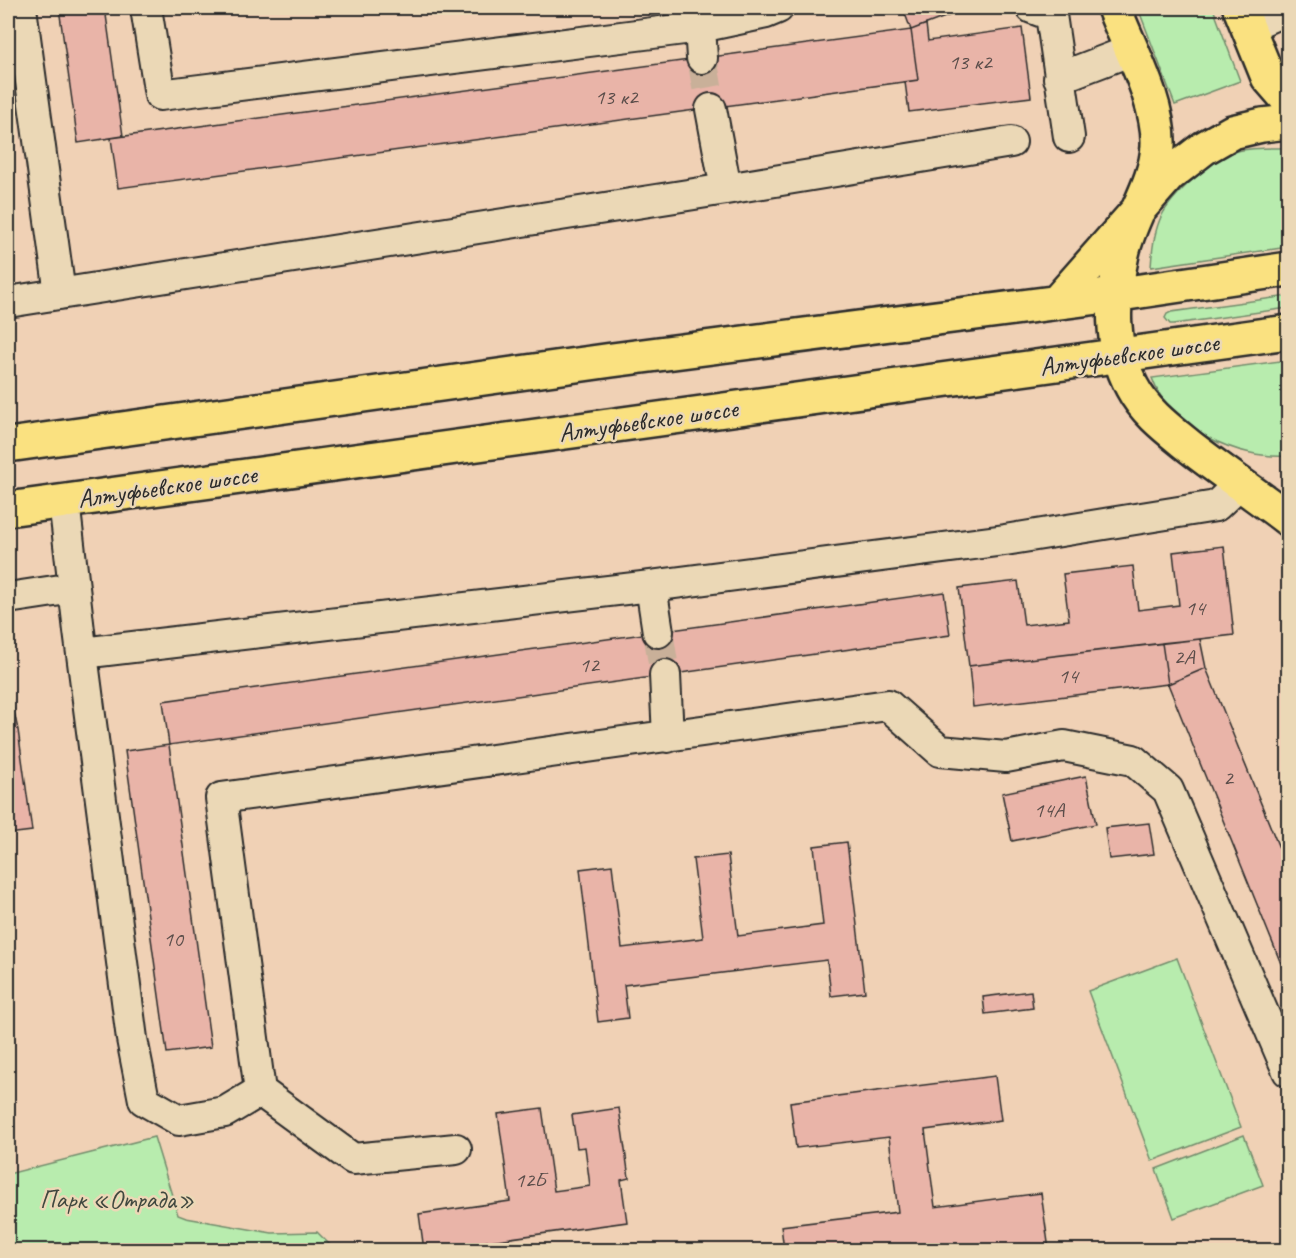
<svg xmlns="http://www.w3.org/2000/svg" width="1296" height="1258" font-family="Caveat,sans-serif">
<rect width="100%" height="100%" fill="#f0d1b5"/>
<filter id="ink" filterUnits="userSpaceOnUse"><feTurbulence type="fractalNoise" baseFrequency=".0167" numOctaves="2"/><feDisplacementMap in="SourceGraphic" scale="12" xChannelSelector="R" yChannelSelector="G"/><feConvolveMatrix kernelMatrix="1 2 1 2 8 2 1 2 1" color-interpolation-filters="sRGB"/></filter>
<g filter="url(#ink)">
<path fill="#b8ecae" stroke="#728c6c" stroke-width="1.5" d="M 1138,8 L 1213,8 L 1240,81 L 1175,105 Z
M 1288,148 L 1288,247 L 1151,267 C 1152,250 1154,232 1161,217 C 1172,195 1214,157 1237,151 C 1253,147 1271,148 1288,148 Z
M 1288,296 L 1288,308 L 1174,324 L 1170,324 L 1165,318 L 1167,314 L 1171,312 Z
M 1288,360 L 1288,456 C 1239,460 1169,428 1152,378 Z
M 1177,958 L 1241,1127 L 1152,1161 L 1088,991 Z
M 1244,1135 L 1263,1185 L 1174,1218 L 1156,1169 Z
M 154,1137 L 178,1215 L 186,1218 L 272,1233 L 317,1232 L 335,1250 L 8,1250 L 8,1174 Z"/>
<path fill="#e9b4a8" stroke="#2b2b2b" stroke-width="1.5" d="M 59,8 L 105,8 L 123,136 L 78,143 Z
M 383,8 L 419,8 L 384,13 Z
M 903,8 L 950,8 L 953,14 L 911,30 Z
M 926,24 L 928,41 L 1022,28 L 1031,97 L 909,112 L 905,82 L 918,80 L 911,30 Z
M 911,30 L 918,80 L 118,188 L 111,138 Z
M 1224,546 L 1234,635 L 969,666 L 959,588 L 1018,581 L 1024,625 L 1069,620 L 1063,574 L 1133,566 L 1138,610 L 1179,605 L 1173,552 Z
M 944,592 L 950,635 L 169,745 L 163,701 Z
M 1200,639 L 1206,668 L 1168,684 L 1162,643 Z
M 1162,643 L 1168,684 L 973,707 L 969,666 Z
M 1206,668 L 1288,870 L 1288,981 L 1168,684 Z
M 8,684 L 18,730 L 32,831 L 8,834 Z
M 169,745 L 211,1047 L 167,1053 L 125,751 Z
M 1086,776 L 1096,824 L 1012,841 L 1002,793 Z
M 1149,823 L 1154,854 L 1109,859 L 1105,828 Z
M 847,842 L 865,992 L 831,996 L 827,960 L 624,985 L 628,1018 L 598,1022 L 580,869 L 612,865 L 622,948 L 703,938 L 693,859 L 728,855 L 738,936 L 823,925 L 814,846 Z
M 1031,991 L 1033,1008 L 985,1014 L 983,997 Z
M 995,1076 L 1001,1120 L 925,1130 L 935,1207 L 1041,1193 L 1049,1250 L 784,1250 L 781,1226 L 898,1212 L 889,1137 L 796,1148 L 790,1102 Z
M 542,1108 L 554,1191 L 590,1186 L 585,1147 L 577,1148 L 572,1115 L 619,1108 L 629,1178 L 621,1180 L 627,1222 L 424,1250 L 419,1214 L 510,1201 L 498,1114 Z"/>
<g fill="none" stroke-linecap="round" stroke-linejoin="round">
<path stroke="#c9b099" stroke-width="30" stroke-dasharray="30 15" stroke-linecap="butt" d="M 702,58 L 711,109
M 658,632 L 665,675"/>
<defs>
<path id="minor" d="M 21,8 L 60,294
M 146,8 L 160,95 L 700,27
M 1032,8 L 1051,15 L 1069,137
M 1247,27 L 1288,9
M 702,58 L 700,27 L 766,13 L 778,8
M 1059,78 L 1132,50
M 711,109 L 726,189
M 8,302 L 726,189 L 1011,142
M 64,501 L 79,631 L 132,1039 L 144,1100 L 179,1120 L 225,1112 L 260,1091 L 221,798 L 888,705 L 940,751 L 1006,757 L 1064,746 L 1133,760 L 1168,790 L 1288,1071
M 651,586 L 658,632
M 8,598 L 74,588
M 82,653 L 651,586 L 1005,540 L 1216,506 L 1239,484
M 665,675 L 668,737
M 260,1091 L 353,1159 L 456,1149"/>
<path id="major" d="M 1114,8 C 1129,48 1160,102 1158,146 C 1156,184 1130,217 1122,254 C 1112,300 1109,344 1132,387 C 1145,412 1168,429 1189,446 C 1221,471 1255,494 1288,519
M 1240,8 L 1268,77 L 1288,100
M 1057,302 L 1169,175 L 1204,148 L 1232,132 L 1262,125 L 1288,122
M 8,445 L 612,360 L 1114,295 L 1288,269
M 8,509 L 1288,332"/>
</defs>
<use href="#minor" stroke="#2b2b2b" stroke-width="34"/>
<use href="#major" stroke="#2b2b2b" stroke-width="38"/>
<use href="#minor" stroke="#ebd8b6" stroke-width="30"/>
<use href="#major" stroke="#fae180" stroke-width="33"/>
</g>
</g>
<g text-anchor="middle" stroke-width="5" stroke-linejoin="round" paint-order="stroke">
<g font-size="22" fill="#5a4d4a">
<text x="970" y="69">13 к2</text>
<text x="616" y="104">13 к2</text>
<text x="1195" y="615">14</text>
<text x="1184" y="664">2А</text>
<text x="589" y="672">12</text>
<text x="1068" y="683">14</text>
<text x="1228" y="785">2</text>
<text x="1049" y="817">14А</text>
<text x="173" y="946">10</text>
<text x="530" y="1187">12Б</text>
</g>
<g font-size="26" fill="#2b2b2b" stroke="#ebd8b6">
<text transform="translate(1129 354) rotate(-8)" y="9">Алтуфьевское шоссе</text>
<text transform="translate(648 420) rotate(-8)" y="9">Алтуфьевское шоссе</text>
<text transform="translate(167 486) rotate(-8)" y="9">Алтуфьевское шоссе</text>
</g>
<g font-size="26" fill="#40483f" stroke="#ebd8b6">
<text x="117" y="1208">Парк «Отрада»</text>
</g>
</g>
<rect width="1296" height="1258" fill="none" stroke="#ebd8b6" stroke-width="30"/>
<rect x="15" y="15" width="1266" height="1228" fill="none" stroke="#2b2b2b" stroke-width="2" filter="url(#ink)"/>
</svg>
